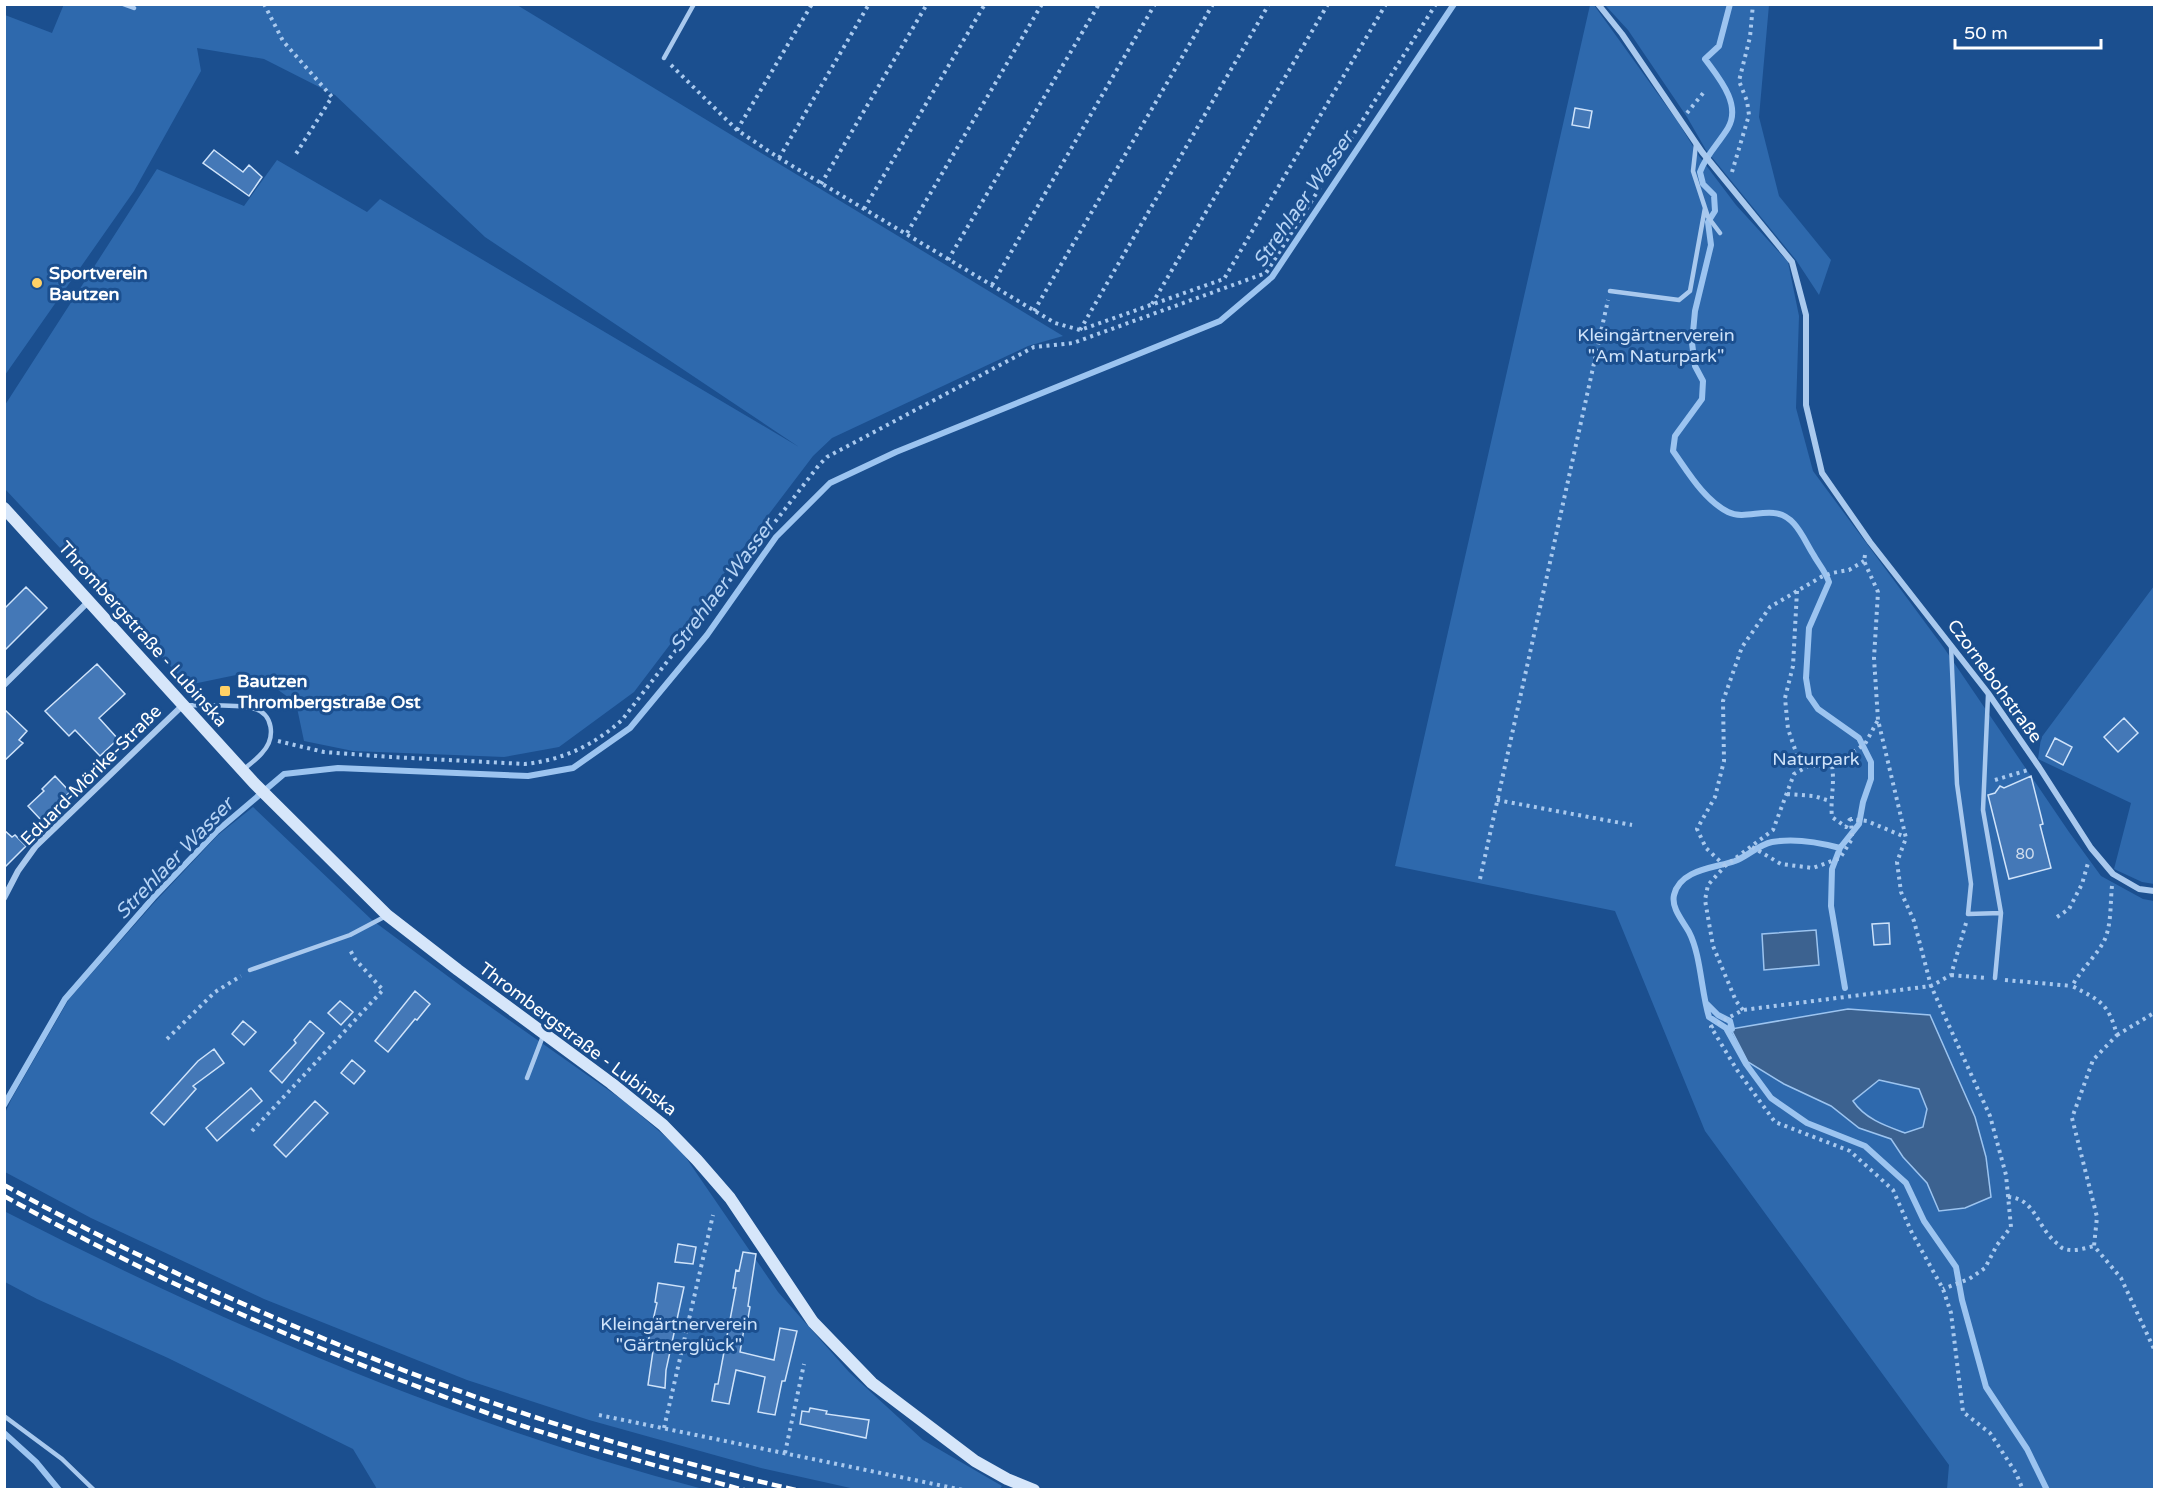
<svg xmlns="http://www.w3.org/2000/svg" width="2159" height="1494" font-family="'Varela Round',sans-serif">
<rect width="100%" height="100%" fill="#1b4f8f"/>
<path fill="#2e69ad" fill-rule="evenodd" d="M 64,4 L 517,5 L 1063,336 L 1028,346 L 832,438 L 813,456 L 634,692 L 559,747 L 504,757 L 353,751 L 304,741 L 296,703 L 266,681 L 236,675 L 188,685 L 5,489 L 5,405 L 157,169 L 244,206 L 277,160 L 367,212 L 380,199 L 799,447 L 485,237 L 335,95 L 264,59 L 197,48 L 201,71 L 134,191 L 5,375 L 5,15 L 52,33 Z
M 1590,5 L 1594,5 L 1678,122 L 1699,156 L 1736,205 L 1788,262 L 1799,316 L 1796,408 L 1813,471 L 1944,648 L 2069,832 L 2101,876 L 2143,899 L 2154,901 L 2154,1489 L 1947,1489 L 1949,1465 L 1705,1131 L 1615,911 L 1395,866 ZM 1930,1016 L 1975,1117 L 1986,1157 L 1939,1211 L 1927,1183 L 1903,1157 L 1891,1139 L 1859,1128 L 1831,1106 L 1784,1084 L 1748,1062 Z
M 1605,5 L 1769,5 L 1759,117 L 1779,196 L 1831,260 L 1819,295 L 1796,260 L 1706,150 L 1687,117 L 1628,30 Z
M 2154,586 L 2154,884 L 2142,882 L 2114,869 L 2131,803 L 2038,759 L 2041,738 Z
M 253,807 L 372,920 L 465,989 L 624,1101 L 680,1149 L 778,1292 L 849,1372 L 923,1440 L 1002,1486 L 999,1490 L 855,1489 L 761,1468 L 589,1420 L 467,1380 L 264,1299 L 91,1218 L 5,1172 L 4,1115 L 12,1098 L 69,999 L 153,904 L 218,835 Z
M 1879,1080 L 1919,1089 L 1927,1109 L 1923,1127 L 1906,1133 C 1886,1126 1866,1119 1853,1101 Z
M 4,1211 C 230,1327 457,1424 703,1489 L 377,1489 L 353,1449 L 168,1358 L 37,1299 L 5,1282 Z"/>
<path fill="#3c6290" stroke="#9cc4f0" stroke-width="1.5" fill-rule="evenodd" d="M 1816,930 L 1819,965 L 1764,970 L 1762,934 Z
M 1848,1009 L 1930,1015 L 1975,1117 L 1986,1157 L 1991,1197 L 1965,1208 L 1939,1211 L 1927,1183 L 1903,1157 L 1891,1139 L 1859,1128 L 1831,1106 L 1784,1084 L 1748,1062 L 1731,1029 ZM 1879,1080 L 1919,1089 L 1927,1109 L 1923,1127 L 1905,1133 C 1886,1126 1865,1119 1853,1101 Z"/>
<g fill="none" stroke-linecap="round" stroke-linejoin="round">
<path stroke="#9cc4f0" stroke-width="6" d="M 1730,4 L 1719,46 L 1705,59 C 1718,77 1742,104 1728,128 C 1719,143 1706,155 1700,172 L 1703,184 L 1714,195 L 1715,211 L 1708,222 L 1711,245 L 1695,311 L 1692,343 L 1695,366 L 1703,381 L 1702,399 L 1675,436 L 1673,451 C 1688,472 1704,500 1728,512 C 1742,519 1759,511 1774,513 C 1795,515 1803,538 1813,554 C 1819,565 1824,569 1829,582 L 1809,628 L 1806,678 L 1809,696 L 1818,709 L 1859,738 L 1871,762 L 1871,779 L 1863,802 L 1859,824 L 1840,848 L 1832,869 L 1831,906 L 1845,988
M 1840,848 C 1818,842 1794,838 1772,842 C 1758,845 1748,856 1735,861 C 1715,868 1680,869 1674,895 C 1671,908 1683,921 1689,932 C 1701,955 1701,991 1709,1017 L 1726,1028 L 1746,1064 L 1771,1098 L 1807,1123 L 1865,1146 L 1906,1183 L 1924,1221 L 1956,1267 L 1962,1300 L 1986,1387 L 2027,1449 L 2047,1490
M 1706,1003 L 1718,1015 L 1730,1021 L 1732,1029 L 1726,1028
M 4,1105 L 65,999 L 153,898 L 217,831 L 284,774 L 338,768 L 528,776 L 573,768 L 630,728 L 707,635 L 776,537 L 830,483 L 896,452 L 1220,321 L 1272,277 L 1454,4
M 4,1433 L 36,1462 L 59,1490"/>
</g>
<path fill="#4478b7" stroke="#cfe3fa" stroke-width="1.5" d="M 1575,108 L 1592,111 L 1589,128 L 1572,125 Z
M 214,150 L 243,172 L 249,165 L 262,177 L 249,196 L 203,163 Z
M 26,587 L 47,608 L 4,651 L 4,609 Z
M 97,664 L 125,694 L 99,718 L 118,739 L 100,756 L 75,730 L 69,736 L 45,711 Z
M 4,709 L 27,731 L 19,740 L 23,743 L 4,761 Z
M 2124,718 L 2138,733 L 2118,752 L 2104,737 Z
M 2055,738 L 2072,747 L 2063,765 L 2046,756 Z
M 55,776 L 70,792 L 41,820 L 28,806 L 44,791 L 42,789 Z
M 2031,776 L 2043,824 L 2040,825 L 2051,868 L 2009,879 L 1988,795 L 1995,793 L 2000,786 L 2004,788 Z
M 4,830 L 12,837 L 15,835 L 26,846 L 4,868 Z
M 1889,923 L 1890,944 L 1874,945 L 1872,924 Z
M 415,991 L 430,1004 L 417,1020 L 415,1019 L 388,1052 L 375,1041 Z
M 340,1001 L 353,1012 L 341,1025 L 328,1013 Z
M 243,1021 L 256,1032 L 244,1045 L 232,1034 Z
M 310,1021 L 324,1033 L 282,1083 L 270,1071 L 296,1043 L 294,1040 Z
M 214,1049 L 224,1063 L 193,1086 L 196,1089 L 164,1125 L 151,1113 L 198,1061 Z
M 352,1060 L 365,1071 L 354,1084 L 341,1073 Z
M 251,1088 L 262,1101 L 217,1141 L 206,1128 Z
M 315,1101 L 328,1113 L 286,1157 L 274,1145 Z
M 678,1244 L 696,1247 L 693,1264 L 675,1262 Z
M 743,1252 L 756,1254 L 748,1306 L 750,1307 L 747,1324 L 745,1323 L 740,1352 L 774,1360 L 780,1328 L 797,1331 L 785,1381 L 782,1381 L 775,1415 L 758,1412 L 765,1377 L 736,1370 L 729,1404 L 712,1401 L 715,1384 L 718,1384 L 736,1288 L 733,1288 L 736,1270 L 739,1271 Z
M 658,1283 L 684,1287 L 666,1370 L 665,1388 L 648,1385 L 654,1344 L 648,1342 L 657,1303 L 655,1302 Z
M 810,1408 L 827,1411 L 826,1414 L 869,1420 L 866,1438 L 800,1424 L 802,1411 L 809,1412 Z"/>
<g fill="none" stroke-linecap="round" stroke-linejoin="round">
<path stroke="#a9c9ee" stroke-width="4" stroke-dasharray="3 4.5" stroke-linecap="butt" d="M 264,4 L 283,41 L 332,97 L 294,157
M 671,65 L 737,130 L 779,158 L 1055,323 L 1080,330 L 1224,279 L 1386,4
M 1687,113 L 1704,92
M 737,130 L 812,4
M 779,158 L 869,4
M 1732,172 L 1749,115 L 1747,101 L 1739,81 L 1750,37 L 1753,4
M 821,184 L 927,4
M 864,209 L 985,4
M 907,233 L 1042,4
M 948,260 L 1099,4
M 992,285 L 1155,4
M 1152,304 L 1328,4
M 1034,311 L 1213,4
M 1080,330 L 1269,4
M 1865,555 L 1864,561 L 1878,592 L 1874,658 L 1878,720 L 1906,838 L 1897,862 L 1901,892 L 1914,921 L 1931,986 L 1990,1116 L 2006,1175 L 2011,1227 L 1997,1245 L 1985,1268 L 1969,1279 L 1943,1289
M 1797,591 L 1793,666 L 1785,698 L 1788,729 L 1799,761 L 1808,766 L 1832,766 L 1865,744 L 1878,720
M 278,741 L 324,752 L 391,757 L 525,764 C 563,760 594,745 622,720 L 819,465 L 827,457 L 1034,347 L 1073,343 L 1266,273 L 1436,4
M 1832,766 C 1835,785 1830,799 1832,817 L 1846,827 L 1850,819
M 1995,780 L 2028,770
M 1787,794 L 1814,796 L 1830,801
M 1497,800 L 1632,825
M 1752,847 L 1781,864 L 1813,868 L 1840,858 L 1852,839 L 1851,819 L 1867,821 L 1905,837
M 1725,866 L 1706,848 L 1697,829 L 1715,797 L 1724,761 L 1723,701 L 1742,647 L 1770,607 L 1821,577 L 1832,573 L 1849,570 L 1864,561
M 1480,879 L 1608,300
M 2112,886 C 2110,903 2112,927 2103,943 C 2094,958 2081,970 2072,986 C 2101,1001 2108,1003 2117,1035 L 2093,1060 L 2072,1118 L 2097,1217 L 2094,1246 L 2121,1278 L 2154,1349
M 2057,917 L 2069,909 L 2082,884 L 2088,863
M 1966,923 L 1951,975 L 1931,986 L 1743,1010 L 1711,1027 L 1737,1070 L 1775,1122 L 1850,1151 L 1893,1190 L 1912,1233 L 1943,1289 L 1951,1313 L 1963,1412 L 1990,1433 L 2016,1473 L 2023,1490
M 1951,975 L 1986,978
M 2005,980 L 2072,986
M 1743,1010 L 1736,1001 L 1713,946 L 1705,900 L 1708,885 L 1725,866 L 1773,830 L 1794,774 L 1808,766
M 2117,1035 L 2154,1013
M 167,1039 L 215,992 L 241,976
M 252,1131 L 383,990 L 355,959 L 349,948
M 2008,1197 C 2036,1198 2037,1229 2058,1244 C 2060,1246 2062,1249 2065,1249 C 2074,1252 2086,1248 2094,1246
M 599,1415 L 963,1490
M 664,1428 L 713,1215
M 785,1453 L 804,1364"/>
<path stroke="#a9c9ee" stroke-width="4.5" d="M 123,4 L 134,8
M 664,58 L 694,4
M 1696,144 L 1693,171 L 1708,217 L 1720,233
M 1610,291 L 1679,300 L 1690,291 L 1705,208
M 1951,645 L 1957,784 L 1971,884 L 1968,914 L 2001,913
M 1988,695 L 1983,810 L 2001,913 L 1995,978
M 186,705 C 205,706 235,704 252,708 C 274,713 276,738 262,753 C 257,759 250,764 244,769
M 250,970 L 350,935 L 386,916
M 527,1078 L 543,1036
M 4,1416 L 62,1459 L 94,1490"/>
<path stroke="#a9c9ee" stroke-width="6" d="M 1598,4 L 1622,34 L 1702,152 L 1792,262 L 1806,315 L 1806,405 L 1822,473 L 1870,542 L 1988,693 L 2039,767 L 2091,848 L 2113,874 L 2139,889 L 2154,891
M 4,685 L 89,601
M 4,898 L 18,871 L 36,846 L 183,705"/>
<path stroke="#d6e6fa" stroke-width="12" d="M 4,508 L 254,783 L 387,915 L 458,970 L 611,1083 L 663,1125 L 697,1160 L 730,1198 L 813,1322 L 872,1383 L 975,1461 L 1007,1479 L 1034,1490"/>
<path stroke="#fff" stroke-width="4.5" stroke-dasharray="10 4.5" stroke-linecap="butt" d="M 4,1185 C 252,1321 520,1427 796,1490
M 4,1196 C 130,1266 260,1326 395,1378 C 438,1394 482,1412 526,1427 C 598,1450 671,1470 744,1490"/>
</g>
<g fill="#ffd166" stroke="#1b4f8f" stroke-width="2">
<circle cx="37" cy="283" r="6"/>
<rect x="219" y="685" width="12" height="12" rx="3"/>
</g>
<g text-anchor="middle" stroke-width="6" stroke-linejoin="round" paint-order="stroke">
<g font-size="15" fill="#d0dded">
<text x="2025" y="859">80</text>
</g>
<g font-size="18" font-weight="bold" fill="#fff" stroke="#1b4f8f" text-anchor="start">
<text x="49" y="279">Sportverein<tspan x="49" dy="21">Bautzen</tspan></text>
<text x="237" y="687">Bautzen<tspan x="237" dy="21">Thrombergstraße Ost</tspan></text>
</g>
<g font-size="18" fill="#cfe3fa" stroke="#1b4f8f">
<text x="1656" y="341">Kleingärtnerverein<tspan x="1656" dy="21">"Am Naturpark"</tspan></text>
<text x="1816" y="765">Naturpark</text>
<text x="679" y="1330">Kleingärtnerverein<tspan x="679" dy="21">"Gärtnerglück"</tspan></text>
</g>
<g font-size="18" fill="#fff" stroke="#1b4f8f">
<text transform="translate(143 634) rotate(48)" y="6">Thrombergstraße - Lubinska</text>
<text transform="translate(1995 681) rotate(54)" y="6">Czornebohstraße</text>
<text transform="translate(91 775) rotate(-45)" y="6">Eduard-Mörike-Straße</text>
<text transform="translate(578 1039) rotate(37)" y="6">Thrombergstraße - Lubinska</text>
</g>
<g font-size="20" font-style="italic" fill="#b5d3f5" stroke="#1b4f8f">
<text transform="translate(1303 199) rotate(-55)" y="7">Strehlaer Wasser</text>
<text transform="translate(722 585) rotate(-53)" y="7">Strehlaer Wasser</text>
<text transform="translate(174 858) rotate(-46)" y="7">Strehlaer Wasser</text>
</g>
</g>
<rect width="2159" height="1494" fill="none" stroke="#ffffff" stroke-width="12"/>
<path d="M1955 39v9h146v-9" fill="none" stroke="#ffffff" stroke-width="3"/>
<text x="1964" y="39" font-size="18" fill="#ffffff" stroke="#1b4f8f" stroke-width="4.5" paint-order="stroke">50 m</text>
</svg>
